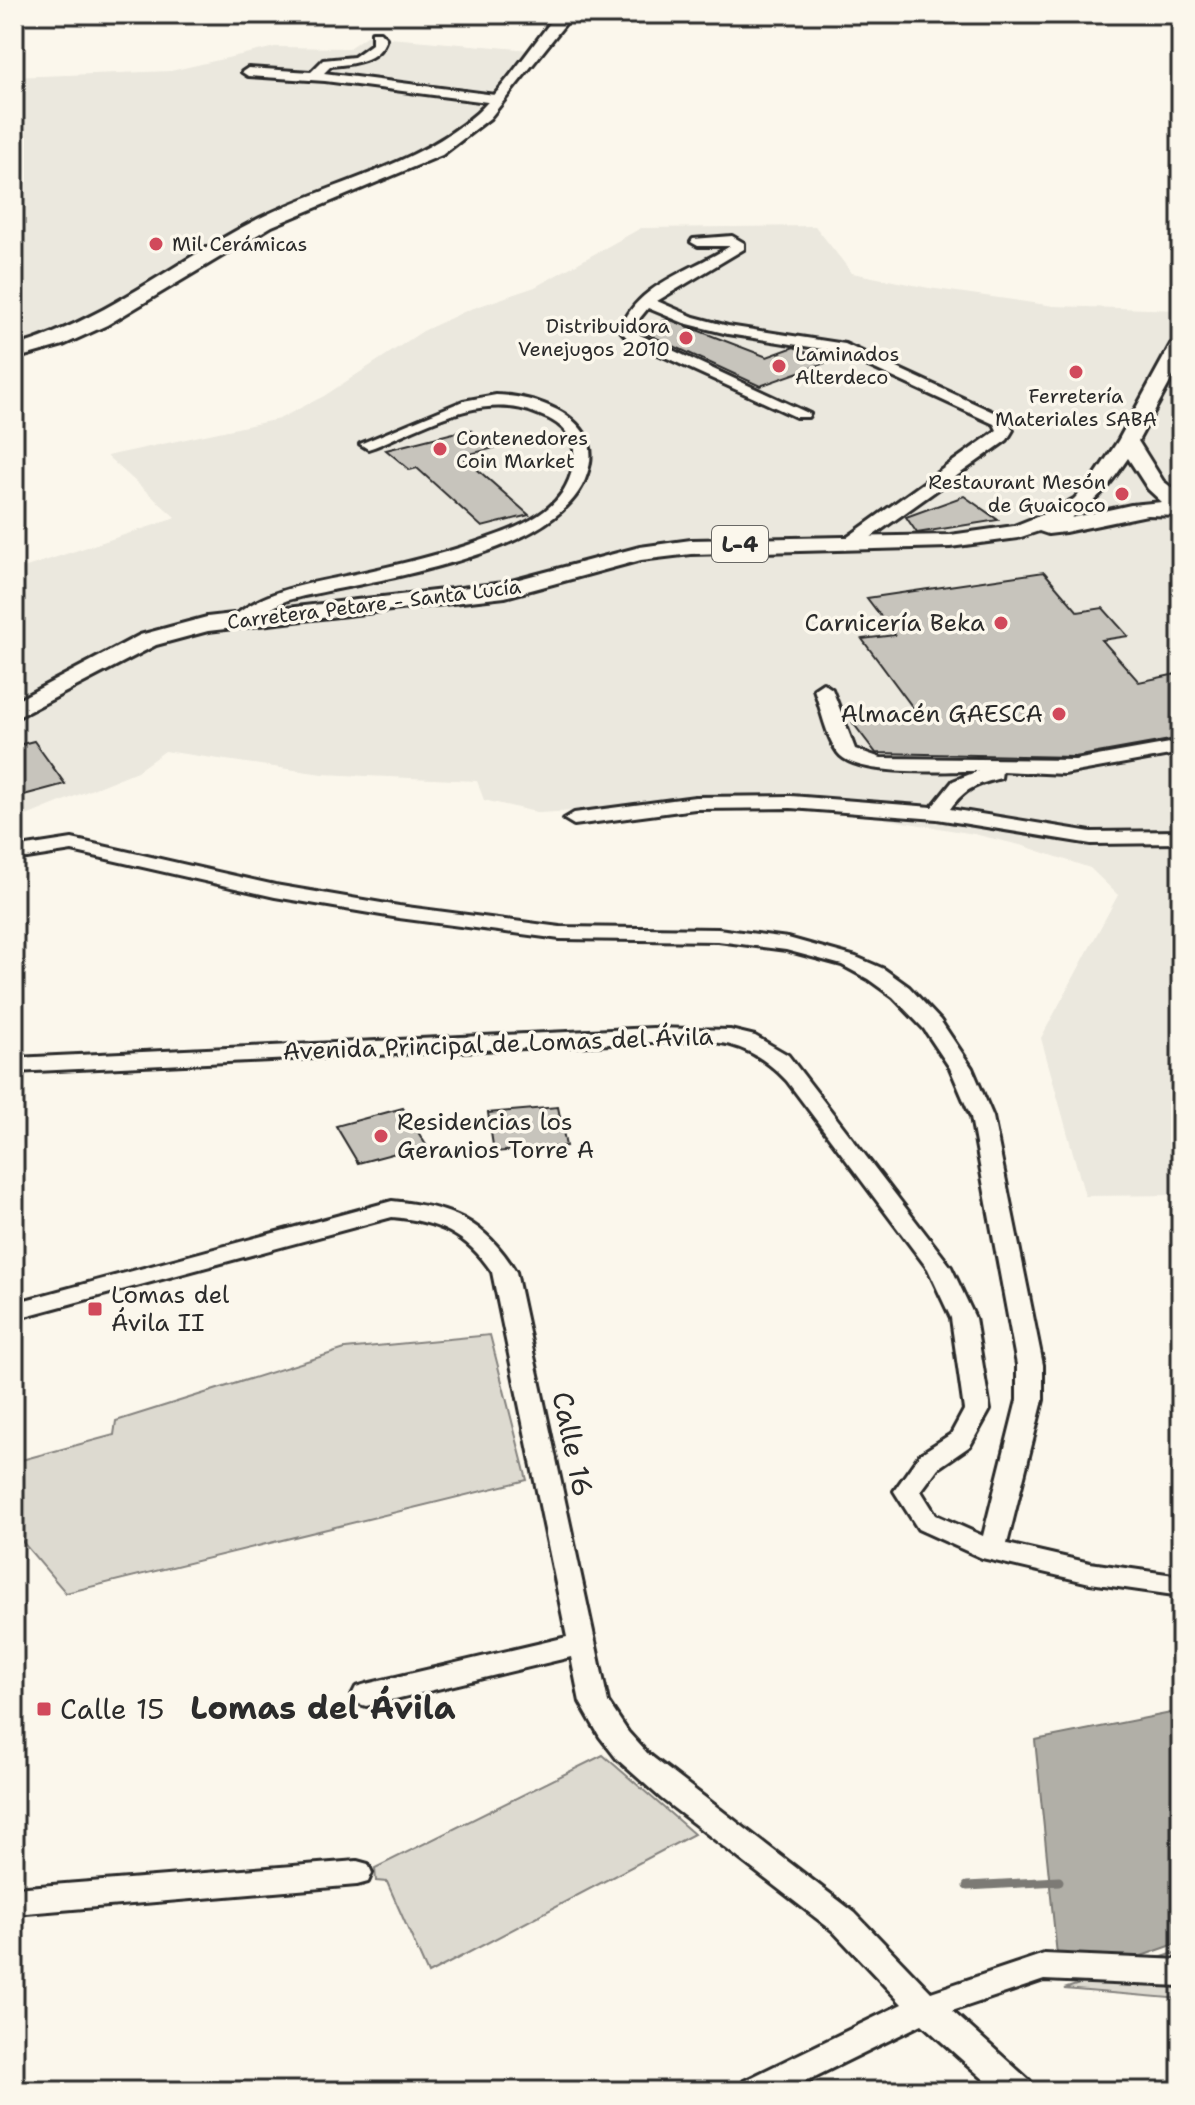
<svg xmlns="http://www.w3.org/2000/svg" width="1195" height="2105" font-family="'Shantell Sans',sans-serif">
<rect width="100%" height="100%" fill="#fbf7ec"/>
<filter id="ink" filterUnits="userSpaceOnUse"><feTurbulence type="fractalNoise" baseFrequency=".0125" numOctaves="2"/><feDisplacementMap in="SourceGraphic" scale="16" xChannelSelector="R" yChannelSelector="G"/><feConvolveMatrix kernelMatrix="1 2 1 2 8 2 1 2 1" color-interpolation-filters="sRGB"/></filter>
<g filter="url(#ink)">
<path fill="#ebe8de" d="M 366,36 L 530,50 L 474,115 L 451,133 L 418,152 L 255,219 L 186,259 L 124,301 L 79,324 L 14,349 L 14,77 L 171,71 L 275,47 L 349,48 Z
M 815,226 L 852,273 L 929,288 L 1054,306 L 1181,310 L 1181,1195 L 1085,1196 L 1041,1038 L 1118,895 L 1090,868 L 1024,846 L 974,834 L 832,810 L 689,804 L 540,813 L 484,800 L 477,781 L 322,774 L 165,751 L 137,771 L 14,821 L 14,571 L 176,518 L 107,456 L 279,419 L 324,396 L 423,331 L 468,310 L 535,287 L 641,228 Z"/>
<path fill="#dddad0" stroke="#84827e" stroke-width="2" d="M 490,1335 L 527,1480 L 66,1593 L 14,1532 L 14,1462 L 114,1435 L 116,1421 L 345,1349 Z
M 603,1755 L 694,1834 L 428,1974 L 387,1882 L 376,1881 L 375,1868 Z
M 1181,1951 L 1181,1999 L 1064,1989 Z"/>
<path fill="#b1afa7" stroke="#7b7a75" stroke-width="2" d="M 1181,1711 L 1181,1942 L 1133,1959 L 1057,1955 L 1035,1740 Z"/>
<g fill="none" stroke-linecap="round" stroke-linejoin="round">
<path stroke="#7b7a75" stroke-width="9" d="M 967,1886 L 1059,1881"/>
</g>
<path fill="#c7c4bc" stroke="#2b2b2b" stroke-width="2" d="M 668,319 L 767,357 L 794,347 L 828,362 L 760,386 L 641,331 Z
M 469,429 L 494,448 L 462,456 L 529,515 L 482,527 L 417,468 L 410,470 L 386,450 Z
M 964,496 L 998,520 L 917,533 L 906,517 Z
M 1044,572 L 1078,612 L 1103,608 L 1128,636 L 1102,640 L 1139,682 L 1181,673 L 1181,738 L 1075,757 L 876,753 L 853,723 L 919,716 L 862,639 L 895,635 L 867,598 Z
M 34,741 L 65,784 L 20,796 L 14,787 L 14,746 Z
M 558,1107 L 566,1146 L 494,1152 L 488,1113 Z
M 403,1108 L 426,1145 L 358,1163 L 336,1126 Z"/>
<g fill="none" stroke-linecap="round" stroke-linejoin="round">
<defs>
<path id="minor" d="M 372,32 L 380,32 L 386,38 C 380,62 351,64 331,66 L 324,73 L 495,95 L 501,99 L 495,103 L 325,81 L 248,76 L 242,72 L 248,68 L 311,72 L 323,60 L 354,57 L 372,44 Z
M 732,236 L 744,243 L 744,249 L 657,301 L 694,317 L 728,326 L 845,344 L 1006,418 L 1013,430 L 1007,440 L 857,547 L 845,547 L 842,543 L 845,539 L 997,430 L 994,424 L 836,351 L 728,334 L 684,323 L 648,308 L 639,319 L 636,330 L 640,335 L 810,414 L 808,417 L 796,417 L 630,341 L 621,331 C 633,285 694,270 730,246 L 698,246 L 691,242 L 693,239 Z
M 496,395 C 526,396 566,406 584,433 C 592,445 592,460 587,474 C 561,559 364,580 288,600 C 271,606 247,628 233,625 L 230,621 L 233,617 C 270,586 322,582 369,571 C 410,562 451,552 491,537 C 517,528 546,516 562,493 C 572,478 580,452 569,436 C 563,426 551,419 540,415 C 483,390 426,426 374,447 L 368,449 L 360,444 L 463,401 Z
M 823,683 L 832,689 L 855,749 L 881,758 L 1075,760 L 1181,741 L 1181,753 L 1064,774 L 1002,771 L 1001,778 C 977,784 965,788 950,809 L 1091,832 L 1181,831 L 1181,843 L 1091,844 L 937,819 L 791,808 L 695,809 L 574,825 L 564,819 L 574,813 L 695,797 L 791,796 L 932,807 L 953,781 L 978,771 C 949,770 856,778 838,753 C 826,736 821,709 814,689 Z
M 72,839 L 275,885 L 399,906 L 560,927 L 718,929 L 788,938 L 856,957 L 884,969 L 909,987 L 940,1020 L 972,1068 L 993,1117 L 1043,1365 L 1043,1400 L 1007,1544 L 1090,1563 L 1181,1576 L 1181,1596 L 1090,1583 L 982,1558 L 918,1529 L 894,1491 L 920,1454 L 951,1434 L 964,1410 L 951,1318 L 928,1269 L 787,1081 C 745,1036 711,1040 653,1042 L 14,1072 L 14,1058 L 653,1028 L 730,1030 L 755,1036 L 788,1055 L 951,1267 L 975,1318 L 990,1410 L 970,1446 L 938,1468 L 921,1491 L 936,1515 L 983,1536 L 1017,1400 L 1017,1365 L 971,1117 L 950,1068 L 924,1029 L 893,997 L 868,979 L 842,965 L 786,950 L 718,941 L 560,939 L 399,918 L 275,897 L 72,851 L 14,860 L 14,848 Z
M 392,1201 C 451,1207 484,1220 516,1272 L 608,1702 L 628,1732 L 647,1753 L 855,1913 L 931,1992 L 1044,1954 L 1181,1960 L 1181,1986 L 1044,1980 L 952,2011 L 1030,2081 L 1035,2091 L 997,2091 L 922,2024 L 786,2091 L 739,2091 L 744,2081 L 902,2004 L 833,1931 L 662,1799 L 617,1759 L 600,1737 L 580,1702 L 571,1657 L 366,1706 L 356,1703 L 352,1695 L 356,1687 L 366,1684 L 567,1637 L 492,1272 C 467,1234 437,1221 392,1217 L 14,1319 L 14,1303 Z
M 357,1861 L 368,1864 L 372,1873 L 368,1882 L 357,1885 L 14,1914 L 14,1888 Z"/>
<path id="major" d="M 557,14 L 573,14 L 490,118 L 442,155 L 272,226 L 107,325 L 63,345 L 14,359 L 14,347 C 105,321 176,260 260,218 C 332,182 416,167 477,113 C 504,88 533,44 557,14 Z
M 1181,338 L 1181,362 L 1138,441 L 1163,481 L 1181,495 L 1181,516 L 1147,515 L 1065,532 L 1048,534 L 1039,531 L 1018,538 L 950,547 L 691,554 L 641,560 L 505,597 L 208,631 L 156,645 L 14,719 L 14,702 L 140,635 L 207,617 L 504,583 L 640,547 L 691,540 L 950,535 L 1014,526 L 1054,510 L 1074,499 L 1092,480 L 1118,441 L 1171,344 ZM 1128,458 L 1148,489 L 1162,502 L 1131,505 L 1071,518 C 1097,502 1111,483 1128,458 Z"/>
</defs>
<use href="#minor" stroke="#2b2b2b" stroke-width="6"/>
<use href="#major" stroke="#2b2b2b" stroke-width="6"/>
<use href="#minor" fill="#fbf7ec" fill-rule="evenodd"/>
<use href="#major" fill="#fbf7ec" fill-rule="evenodd"/>
</g>
</g>
<g fill="#d1495b" stroke="#fbf7ec" stroke-width="3">
<circle cx="156" cy="244" r="8"/>
<circle cx="686" cy="338" r="8"/>
<circle cx="779" cy="366" r="8"/>
<circle cx="1076" cy="372" r="8"/>
<circle cx="440" cy="449" r="8"/>
<circle cx="1122" cy="494" r="8"/>
<circle cx="1001" cy="623" r="8"/>
<circle cx="1059" cy="714" r="8"/>
<circle cx="381" cy="1136" r="8"/>
<rect x="87" y="1301" width="16" height="16" rx="4"/>
<rect x="36" y="1701" width="16" height="16" rx="4"/>
</g>
<g text-anchor="middle" stroke-width="7" stroke-linejoin="round" paint-order="stroke">
<g font-size="20" fill="#2b2b2b" stroke="#fbf7ec" text-anchor="start">
<text x="172" y="251">Mil Cerámicas</text>
<text x="670" y="333" text-anchor="end">Distribuidora<tspan x="670" dy="23">Venejugos 2010</tspan></text>
<text x="795" y="361">Laminados<tspan x="795" dy="23">Alterdeco</tspan></text>
<text x="1076" y="403" text-anchor="middle">Ferretería<tspan x="1076" dy="23">Materiales SABA</tspan></text>
<text x="456" y="445">Contenedores<tspan x="456" dy="23">Coin Market</tspan></text>
<text x="1106" y="489" text-anchor="end">Restaurant Mesón<tspan x="1106" dy="23">de Guaicoco</tspan></text>
</g>
<g font-size="20" fill="#2b2b2b" stroke="#fbf7ec">
<text transform="translate(374 604) rotate(-7)" y="7">Carretera Petare - Santa Lucía</text>
</g>
<rect fill="#fbf7ec" stroke="#696865" stroke-width="2" x="712" y="526" width="56" height="36" rx="6"/>
<g font-size="22" font-weight="bold" fill="#2b2b2b">
<text x="740" y="552">L-4</text>
</g>
<g font-size="24" fill="#2b2b2b" stroke="#fbf7ec" text-anchor="end">
<text x="985" y="631">Carnicería Beka</text>
<text x="1043" y="722">Almacén GAESCA</text>
<text x="397" y="1130" text-anchor="start">Residencias los<tspan x="397" dy="28">Geranios Torre A</tspan></text>
<text x="111" y="1303" text-anchor="start">Lomas del<tspan x="111" dy="28">Ávila II</tspan></text>
</g>
<g font-size="24" fill="#2b2b2b" stroke="#fbf7ec">
<text transform="translate(498 1044) rotate(-2)" y="8">Avenida Principal de Lomas del Ávila</text>
</g>
<g font-size="28" fill="#2b2b2b" stroke="#fbf7ec">
<text transform="translate(573 1444) rotate(78)" y="10">Calle 16</text>
</g>
<g font-size="28" fill="#2b2b2b" stroke="#fbf7ec" text-anchor="start">
<text x="60" y="1719">Calle 15</text>
</g>
<g font-size="32" font-weight="bold" fill="#2b2b2b" stroke="#fbf7ec">
<text x="323" y="1719">Lomas del Ávila</text>
</g>
</g>
<rect width="1195" height="2105" fill="none" stroke="#fbf7ec" stroke-width="48"/>
<rect x="24" y="24" width="1147" height="2057" fill="none" stroke="#2b2b2b" stroke-width="3" filter="url(#ink)"/>
</svg>
